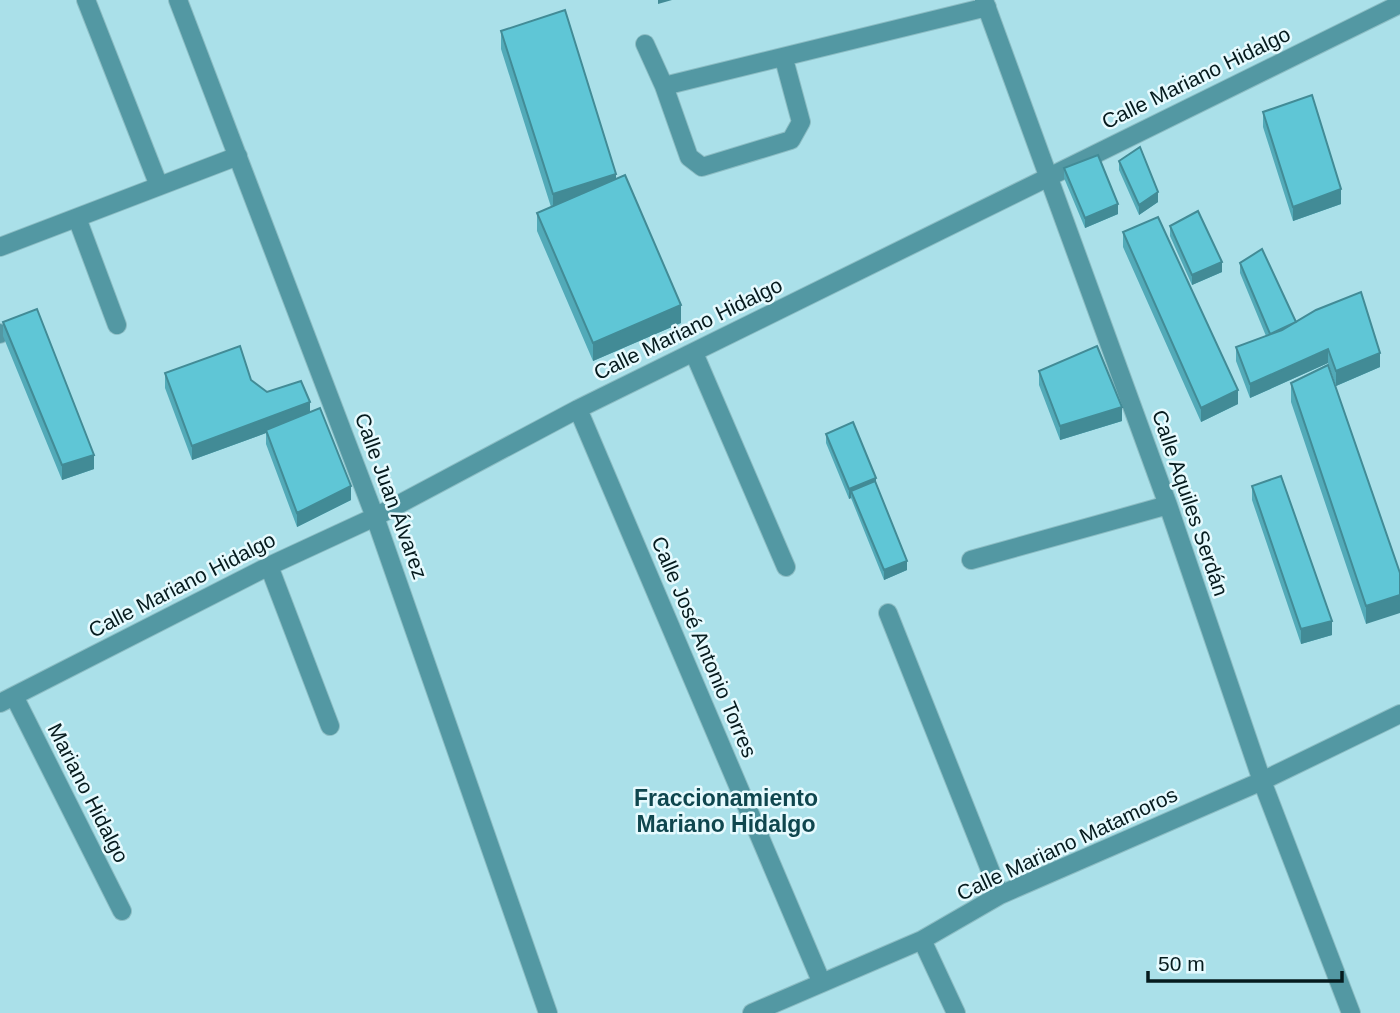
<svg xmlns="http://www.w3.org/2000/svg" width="1400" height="1013" font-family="Helvetica,sans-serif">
<rect width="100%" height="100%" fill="#aae0e9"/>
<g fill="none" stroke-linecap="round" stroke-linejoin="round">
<defs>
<path id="minor" d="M 86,0 L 159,186
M 178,0 L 375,517 L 548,1013
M 984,0 L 1168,505 L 1262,781 L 1351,1013
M 645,44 L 664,86 L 689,157 L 702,167 L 791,140 L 801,122 L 784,59
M 664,86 L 987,7
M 77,218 L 117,325
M 0,247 L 238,156
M 0,333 L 0,334
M 694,353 L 786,567
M 578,409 L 821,981
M 971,560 L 1168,505
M 269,566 L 330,726
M 888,613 L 1000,895
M 14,696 L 122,911
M 0,703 L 269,566 L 375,517 L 578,409 L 1400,4
M 922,940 L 956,1013
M 752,1013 L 922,940 L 1000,895 L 1262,781 L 1400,714"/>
</defs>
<use href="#minor" stroke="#8cbdc4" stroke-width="20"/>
<use href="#minor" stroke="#5398a3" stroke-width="18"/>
</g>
<path fill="#52aab8" d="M 501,31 L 616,179 L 681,323 L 593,361 L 537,231 L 537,213 L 551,207 L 501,49 Z
M 1263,112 L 1341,204 L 1293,221 L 1263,127 Z
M 1119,161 L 1158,202 L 1139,215 L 1119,170 Z
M 1064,168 L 1118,214 L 1085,228 L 1064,178 Z
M 1170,226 L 1222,272 L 1192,285 L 1170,236 Z
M 1123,232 L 1238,404 L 1201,422 L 1123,247 Z
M 1240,263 L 1296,322 L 1380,367 L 1336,386 L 1328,363 L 1250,398 L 1236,361 L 1236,347 L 1266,336 L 1240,273 Z
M 3,322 L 94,469 L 62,480 L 3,336 Z
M 1039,371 L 1122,421 L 1060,440 L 1039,385 Z
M 165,373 L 251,380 L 267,392 L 310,412 L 351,500 L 297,527 L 266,444 L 266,433 L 192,460 L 165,388 Z
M 1291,383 L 1400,573 L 1366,624 L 1291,402 Z
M 826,434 L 876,484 L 907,570 L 884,580 L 851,498 L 849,499 L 826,443 Z
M 1252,486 L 1332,635 L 1301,644 L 1252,500 Z"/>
<path fill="#428b96" d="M 658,0 L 672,0 L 658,4 Z
M 616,174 L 616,193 L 553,213 L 553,194 Z
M 1341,189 L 1341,204 L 1293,221 L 1293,207 Z
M 1158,192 L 1158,202 L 1139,215 L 1139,205 Z
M 1118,204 L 1118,214 L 1085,228 L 1085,218 Z
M 1222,262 L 1222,272 L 1192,285 L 1192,275 Z
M 681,305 L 681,323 L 593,361 L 593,343 Z
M 1328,349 L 1328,363 L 1250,398 L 1250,384 Z
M 1380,353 L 1380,367 L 1336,386 L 1336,371 Z
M 1238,390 L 1238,404 L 1201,422 L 1201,408 Z
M 310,402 L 310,417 L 266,430 L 266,433 L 192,460 L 192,446 Z
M 1122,407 L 1122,421 L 1060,440 L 1060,426 Z
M 94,455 L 94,469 L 62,480 L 62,465 Z
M 876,478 L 876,488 L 851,491 L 851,498 L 849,499 L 849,489 Z
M 351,486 L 351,500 L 297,527 L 297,513 Z
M 907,561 L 907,570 L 884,580 L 884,570 Z
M 1400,595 L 1400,613 L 1366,624 L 1366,606 Z
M 1332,621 L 1332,635 L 1301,644 L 1301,629 Z"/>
<path fill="#5fc6d6" stroke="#428b96" stroke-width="2" d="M 565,10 L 616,174 L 553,194 L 501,31 Z
M 1312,95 L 1341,189 L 1293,207 L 1263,112 Z
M 1140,147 L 1158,192 L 1139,205 L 1119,161 Z
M 1098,155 L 1118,204 L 1085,218 L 1064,168 Z
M 625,175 L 681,305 L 593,343 L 537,213 Z
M 1198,211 L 1222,262 L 1192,275 L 1170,226 Z
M 1158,217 L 1238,390 L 1201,408 L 1123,232 Z
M 1262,249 L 1296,322 L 1270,334 L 1240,263 Z
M 1361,292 L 1380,353 L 1336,371 L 1328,349 L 1250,384 L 1236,347 L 1282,330 L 1316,310 Z
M 37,309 L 94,455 L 62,465 L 3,322 Z
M 240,346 L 251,380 L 267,392 L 301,381 L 310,402 L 192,446 L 165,373 Z
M 1097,346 L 1122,407 L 1060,426 L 1039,371 Z
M 1328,365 L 1400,573 L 1400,595 L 1366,606 L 1291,383 Z
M 320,408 L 351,486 L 297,513 L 266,430 Z
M 853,422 L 876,478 L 849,489 L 826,434 Z
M 1281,476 L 1332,621 L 1301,629 L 1252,486 Z
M 875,481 L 907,561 L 884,570 L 851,491 Z"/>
<g text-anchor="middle" stroke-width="5" stroke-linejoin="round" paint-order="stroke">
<g font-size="21" fill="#061b1e" stroke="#e6fafe">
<text transform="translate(1196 78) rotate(-26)" y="7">Calle Mariano Hidalgo</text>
<text transform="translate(688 329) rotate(-26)" y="7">Calle Mariano Hidalgo</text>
<text transform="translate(391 496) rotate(70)" y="7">Calle Juan Álvarez</text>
<text transform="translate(1190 503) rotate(71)" y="7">Calle Aquiles Serdán</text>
<text transform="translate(182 585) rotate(-27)" y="7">Calle Mariano Hidalgo</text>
<text transform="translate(704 647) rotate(67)" y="7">Calle José Antonio Torres</text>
<text transform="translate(88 793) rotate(63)" y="7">Mariano Hidalgo</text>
<text transform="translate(1067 844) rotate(-25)" y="7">Calle Mariano Matamoros</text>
</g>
<g font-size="23" font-weight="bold" fill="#0f464e" stroke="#e6fafe">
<text x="726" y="806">Fraccionamiento<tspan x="726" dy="26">Mariano Hidalgo</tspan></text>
</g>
</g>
<path d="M1148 971v10h194v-10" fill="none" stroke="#061b1e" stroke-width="3.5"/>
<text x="1158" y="971" font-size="21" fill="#061b1e" stroke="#e6fafe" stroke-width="5" paint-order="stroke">50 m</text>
</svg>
